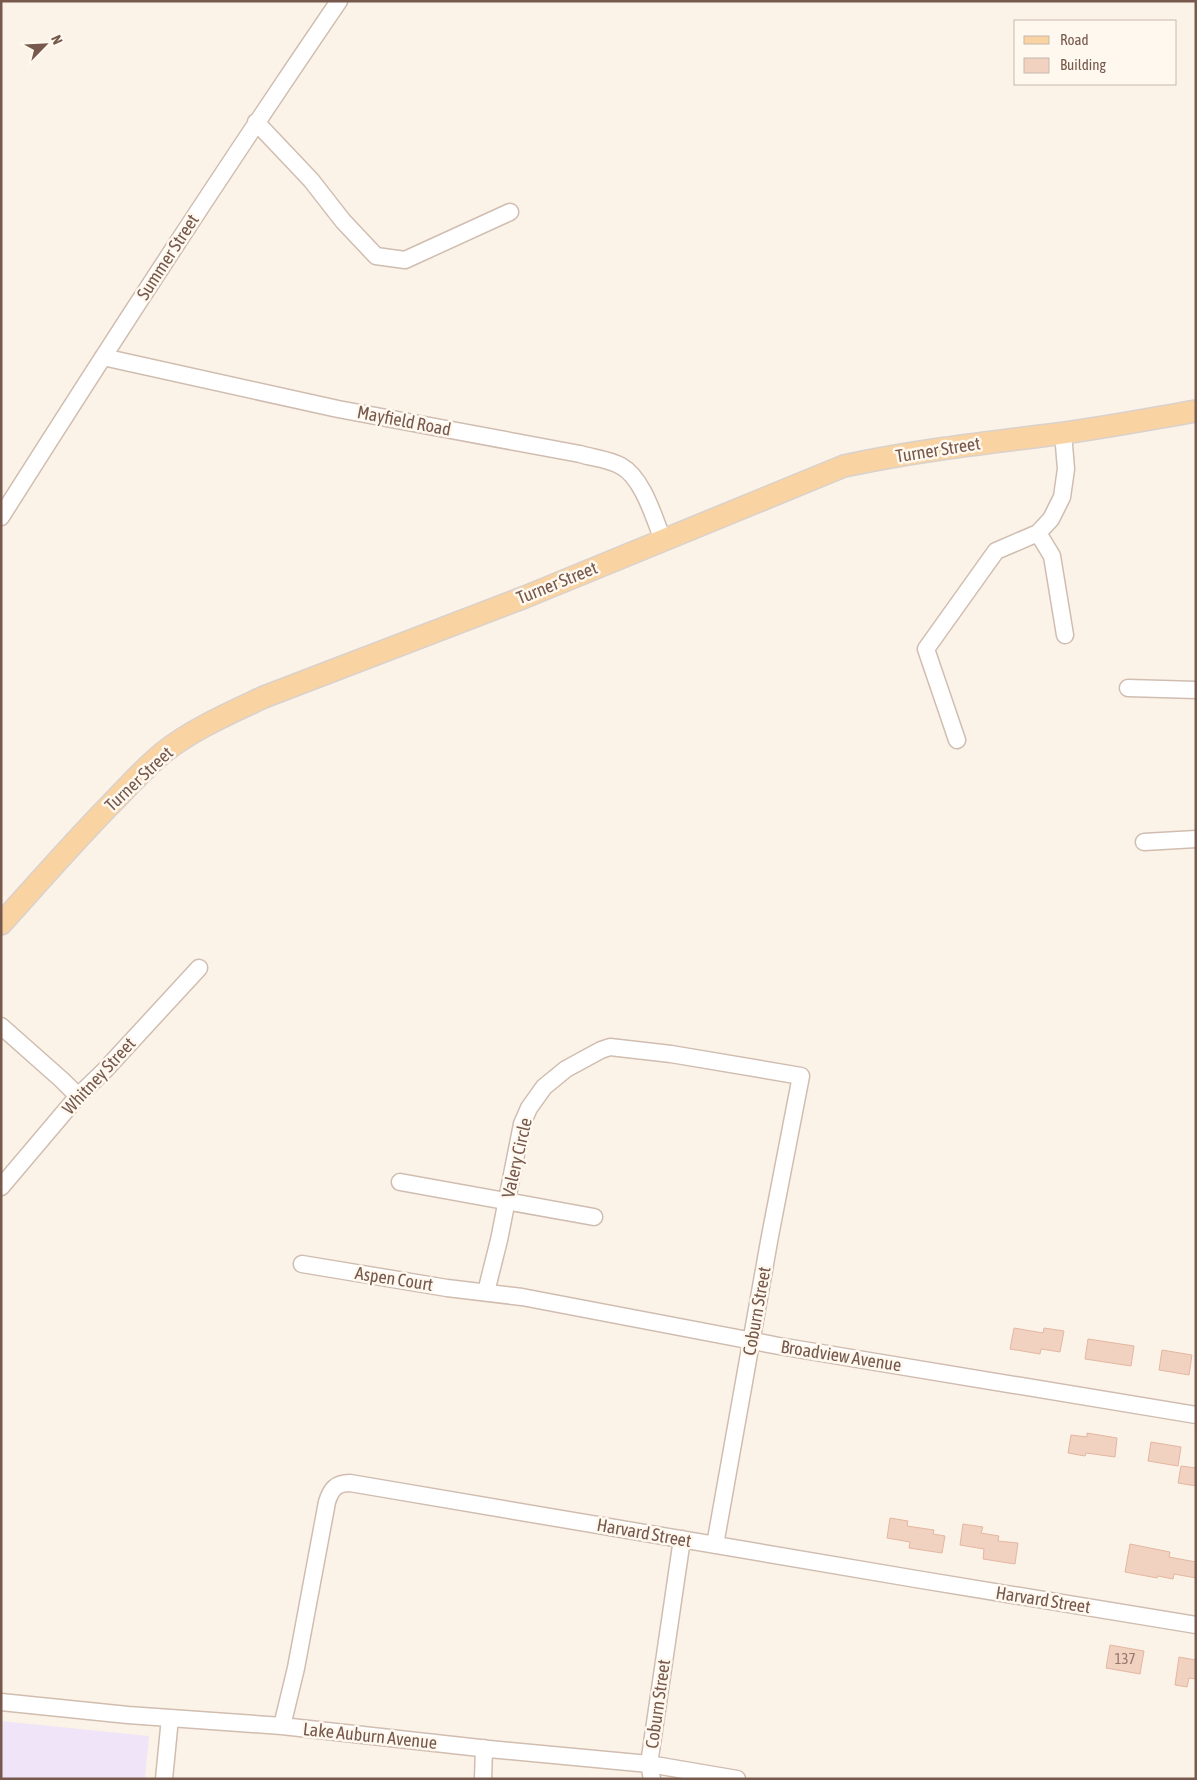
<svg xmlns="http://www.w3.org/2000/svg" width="1197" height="1780" font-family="'Asap Condensed',sans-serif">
<rect width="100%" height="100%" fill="#fcf3e8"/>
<path fill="#f0e4f9" d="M 1,1721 L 149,1736 L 145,1779 L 1,1779 Z"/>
<path fill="#f1d1c0" stroke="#e4b7a1" d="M 1014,1328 L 1043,1333 L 1044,1328 L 1064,1331 L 1060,1352 L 1041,1349 L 1040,1354 L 1010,1349 Z
M 1088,1339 L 1134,1346 L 1131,1366 L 1085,1359 Z
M 1162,1350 L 1192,1355 L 1189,1375 L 1159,1370 Z
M 1087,1433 L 1117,1438 L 1115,1457 L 1086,1453 L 1085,1456 L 1068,1453 L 1071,1435 L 1087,1437 Z
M 1151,1442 L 1181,1447 L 1178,1466 L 1148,1461 Z
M 1181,1466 L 1196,1468 L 1196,1486 L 1178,1483 Z
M 890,1518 L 908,1521 L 907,1526 L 934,1530 L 933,1534 L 945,1536 L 942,1553 L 909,1548 L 910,1542 L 887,1538 Z
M 963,1524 L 983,1527 L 981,1533 L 999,1536 L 998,1541 L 1018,1543 L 1015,1564 L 983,1559 L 984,1549 L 960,1545 Z
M 1130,1544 L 1170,1552 L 1169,1557 L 1196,1562 L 1196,1578 L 1174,1574 L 1173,1579 L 1158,1576 L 1157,1578 L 1125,1572 Z
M 1110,1645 L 1144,1651 L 1140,1674 L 1106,1668 Z
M 1179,1657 L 1196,1660 L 1196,1679 L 1189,1678 L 1187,1687 L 1175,1685 Z"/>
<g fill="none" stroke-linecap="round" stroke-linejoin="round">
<defs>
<path id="minor" d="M 256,122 L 311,180 L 343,221 L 376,256 L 405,260 L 510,212
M 103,357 L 338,409 L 580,454 C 593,458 609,459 621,466 C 643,478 654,518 663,540
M 1,517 C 111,343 223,171 339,1
M 1038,533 L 1052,556 L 1065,635
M 1128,688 L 1196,690
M 957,740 L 926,649 L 996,551 L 1038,533 L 1051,519 L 1062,497 L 1066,469 L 1063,433
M 1144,842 L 1196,839
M 1,1026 L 62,1080 L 78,1096
M 400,1182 L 594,1217
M 1,1187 L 78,1096 L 105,1070 L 199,968
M 302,1264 L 447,1288 L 522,1297 L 779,1346 L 1196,1415
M 486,1292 L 499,1240 L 522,1124 L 529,1108 L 544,1087 L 566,1069 L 601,1050 L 610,1047 L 671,1054 L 801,1076 L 770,1236 L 715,1545
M 1,1702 L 128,1715 L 282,1726 L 489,1749 L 649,1764 L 737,1779
M 282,1726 L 296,1668 L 327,1502 C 331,1489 336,1483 350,1483 L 916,1579 L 1196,1625
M 164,1779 L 170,1718
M 483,1779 L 484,1748
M 652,1779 L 649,1764 L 682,1539"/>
<path id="major" d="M 1,924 C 37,884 72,844 109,806 C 127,788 144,768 164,752 C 193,729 230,713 264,697 L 525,597 L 844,466 C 909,452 975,444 1041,436 C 1093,430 1144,420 1196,411"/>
</defs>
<use href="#minor" stroke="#d0bdb0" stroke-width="19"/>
<use href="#major" stroke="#d9d1cd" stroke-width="24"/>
<use href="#minor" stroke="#fff" stroke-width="16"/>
<use href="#major" stroke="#f9d4a2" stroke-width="21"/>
</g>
<g text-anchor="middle" stroke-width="5" stroke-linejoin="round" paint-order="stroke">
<g font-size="15" fill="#957769">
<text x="1125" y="1664">137</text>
</g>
<g font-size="18" fill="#76594c" stroke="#fff8ef">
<text transform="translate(168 257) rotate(-57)" y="6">Summer Street</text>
<text transform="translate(404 421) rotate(11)" y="6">Mayfield Road</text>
<text transform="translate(938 450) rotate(-9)" y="6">Turner Street</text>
<text transform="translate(557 583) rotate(-22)" y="6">Turner Street</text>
<text transform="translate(139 779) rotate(-43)" y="6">Turner Street</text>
<text transform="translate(99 1076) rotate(-47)" y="6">Whitney Street</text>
<text transform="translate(517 1158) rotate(-77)" y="6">Valery Circle</text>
<text transform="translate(394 1279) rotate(9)" y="6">Aspen Court</text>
<text transform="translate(757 1311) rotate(-80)" y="6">Coburn Street</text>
<text transform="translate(841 1356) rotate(9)" y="6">Broadview Avenue</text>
<text transform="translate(644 1533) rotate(10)" y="6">Harvard Street</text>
<text transform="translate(1043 1600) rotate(9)" y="6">Harvard Street</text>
<text transform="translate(658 1704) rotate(-82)" y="6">Coburn Street</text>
<text transform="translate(370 1736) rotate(6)" y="6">Lake Auburn Avenue</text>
</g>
</g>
<rect width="1197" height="1780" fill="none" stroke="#76594c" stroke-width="5"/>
<rect x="1014" y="20" width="162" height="65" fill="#fff8ef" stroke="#c8b8ae"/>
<rect x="1024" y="36" width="25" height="8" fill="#f9d4a2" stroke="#c8b8ae"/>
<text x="1060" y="45" font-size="15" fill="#76594c">Road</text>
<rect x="1024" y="58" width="25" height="15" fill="#f1d1c0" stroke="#c8b8ae"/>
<text x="1060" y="70" font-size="15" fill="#76594c">Building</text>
<g transform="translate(45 45) rotate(66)" stroke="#fff8ef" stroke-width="4" paint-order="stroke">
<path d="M0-4L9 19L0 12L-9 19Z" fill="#76594c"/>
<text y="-8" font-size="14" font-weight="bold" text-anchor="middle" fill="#76594c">N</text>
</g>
</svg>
